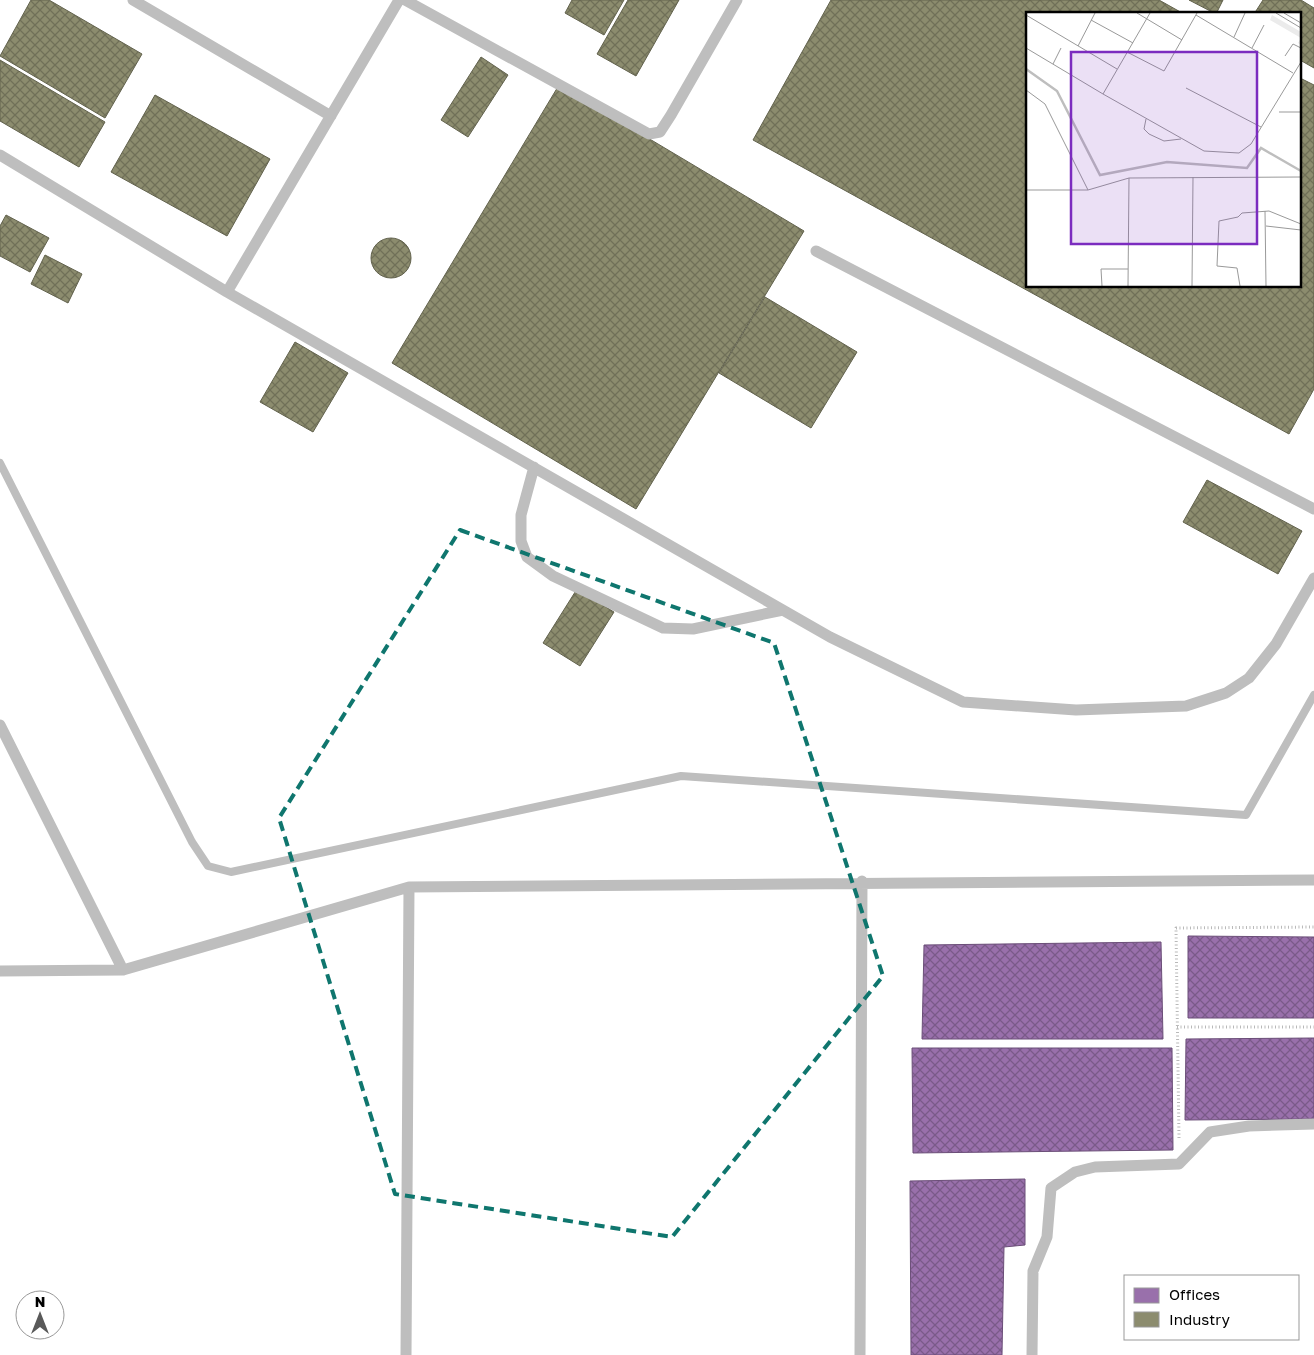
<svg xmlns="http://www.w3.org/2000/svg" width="1314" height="1355" font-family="'Golos Text',sans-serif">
<defs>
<pattern id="offices-cross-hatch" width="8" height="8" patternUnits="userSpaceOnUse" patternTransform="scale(1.25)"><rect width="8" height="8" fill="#9970ab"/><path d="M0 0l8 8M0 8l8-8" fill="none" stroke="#7a5a89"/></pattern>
<pattern id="industry-cross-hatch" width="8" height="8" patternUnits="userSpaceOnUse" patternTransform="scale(1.25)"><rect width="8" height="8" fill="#8c8c6e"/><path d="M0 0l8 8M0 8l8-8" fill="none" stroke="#707058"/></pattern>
</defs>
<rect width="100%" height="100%" fill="#fff"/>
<path fill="url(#offices-cross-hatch)" stroke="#6b4e78" d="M 1188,936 L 1314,937 L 1314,1018 L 1188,1018 Z
M 1161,942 L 1163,1039 L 922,1039 L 924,945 Z
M 1314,1038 L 1314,1119 L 1185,1120 L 1186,1039 Z
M 912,1048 L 1172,1048 L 1173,1150 L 913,1153 Z
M 1025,1179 L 1025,1245 L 1004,1247 L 1002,1355 L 911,1355 L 910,1181 Z"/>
<path fill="url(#industry-cross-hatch)" stroke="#62624d" d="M 31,0 L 49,0 L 142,54 L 105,118 L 0,56 Z
M 572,0 L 624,0 L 604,35 L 565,13 Z
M 628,0 L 679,0 L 636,76 L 597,54 Z
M 831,0 L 1159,0 L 1184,14 L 1028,14 L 1028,286 L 1300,286 L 1300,78 L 1314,85 L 1314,389 L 1289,434 L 753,140 Z
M 1189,0 L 1223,0 L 1216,14 Z
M 1263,0 L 1301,0 L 1314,8 L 1314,68 L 1300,60 L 1300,14 L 1254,14 Z
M 481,57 L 508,75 L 468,137 L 441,120 Z
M 0,60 L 105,122 L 79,167 L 0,121 Z
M 559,85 L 804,231 L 636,509 L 392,363 Z
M 155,95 L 270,159 L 227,236 L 111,172 Z
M 6,215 L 49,238 L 30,272 L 0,256 L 0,226 Z
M371 258a20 20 0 1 1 40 0a20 20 0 1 1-40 0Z
M 45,255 L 82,274 L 68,303 L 31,284 Z
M 765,297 L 857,352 L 811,428 L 719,373 Z
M 295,342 L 348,373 L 313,432 L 260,402 Z
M 1207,480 L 1302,531 L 1278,574 L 1183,522 Z
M 577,589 L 614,612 L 580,666 L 543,643 Z"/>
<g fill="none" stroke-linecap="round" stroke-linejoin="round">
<path stroke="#bebebe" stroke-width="8" d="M 0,463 L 192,842 L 208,866 L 231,872 L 681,776 L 1246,815 L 1314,695"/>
<path stroke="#b9b9b9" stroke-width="3" stroke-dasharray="1 2.5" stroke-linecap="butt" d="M 1177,1027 L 1314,1027
M 1179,1138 L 1176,928 L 1314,927"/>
<path stroke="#bebebe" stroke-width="11" d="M 133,0 L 331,116
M 405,0 L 649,134 L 660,132 L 671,115 L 737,0
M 0,155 L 227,292 L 399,0
M 816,251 L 1314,509
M 227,292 L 830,637 L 963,702 L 1076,710 L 1130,708 L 1186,706 L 1226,693 L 1249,678 L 1276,644 L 1314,578
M 534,467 L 521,515 L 521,541 L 527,557 L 553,576 L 663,628 L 693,629 L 783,610
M 0,725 L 123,970
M 0,971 L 123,970 L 409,887 L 1314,880
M 406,1355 L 409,887
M 860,1355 L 862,881
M 1032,1355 L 1033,1271 L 1047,1237 L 1051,1188 L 1075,1172 L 1095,1167 L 1179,1164 L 1210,1132 L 1249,1126 L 1314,1124"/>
</g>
<path fill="none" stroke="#0f766e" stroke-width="4" stroke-dasharray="10 6" stroke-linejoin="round" d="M 460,530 L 774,643 L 883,976 L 672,1237 L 395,1194 L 279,818 Z"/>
<g transform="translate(1026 12)">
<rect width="275" height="275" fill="#fff"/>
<path d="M 246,3 L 275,20 L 275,33 L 272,31 L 275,26 L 244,8 Z" fill="#ebebeb"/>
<path fill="none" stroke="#bebebe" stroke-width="2.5" d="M 0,57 L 31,79 L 74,163 L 141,150 L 221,156 L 235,136 L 275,159"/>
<path fill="none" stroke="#999" stroke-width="1" d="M 111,1 L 156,28M 250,1 L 275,16M 258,1 L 275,11M 0,3 L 91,57M 170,3 L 267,61M 65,8 L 107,31M 208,25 L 219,1M 52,34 L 69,1M 0,36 L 77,82 L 124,1M 226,36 L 238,13M 101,40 L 138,59 L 171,1M 259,44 L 267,32 L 275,36M 27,52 L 35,36M 160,76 L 235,115M 0,78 L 19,92 L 62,178M 77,82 L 178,139 L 213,141 L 225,132 L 275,50M 253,100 L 275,100M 120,107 L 118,117 L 123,122 L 138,129 L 155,127M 0,178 L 62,178 L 103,166 L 275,165M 239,199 L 240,274M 240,214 L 275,218M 76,274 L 75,257 L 102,257M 102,274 L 103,166M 166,274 L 167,165M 214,274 L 211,256 L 191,254 L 193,209 L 212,205 L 216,201 L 243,199 L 275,212"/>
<path fill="#7b2cbf" fill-opacity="0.15" stroke="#7b2cbf" stroke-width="2.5" d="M 45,40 L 231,40 L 231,232 L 45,232 Z"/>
<rect width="275" height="275" fill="none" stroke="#000" stroke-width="2.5"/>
</g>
<rect x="1124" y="1275" width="175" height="65" fill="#ffffff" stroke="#999999"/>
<rect x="1134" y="1288" width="25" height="15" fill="#9970ab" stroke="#999999"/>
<text x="1169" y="1300" font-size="15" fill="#000000">Offices</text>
<rect x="1134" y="1312" width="25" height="15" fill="#8c8c6e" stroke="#999999"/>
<text x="1169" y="1325" font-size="15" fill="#000000">Industry</text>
<g transform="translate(40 1315)"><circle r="24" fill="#ffffff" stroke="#999999"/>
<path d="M0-4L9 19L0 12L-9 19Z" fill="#595959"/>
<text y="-8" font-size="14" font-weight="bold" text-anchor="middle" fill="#000000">N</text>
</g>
</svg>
